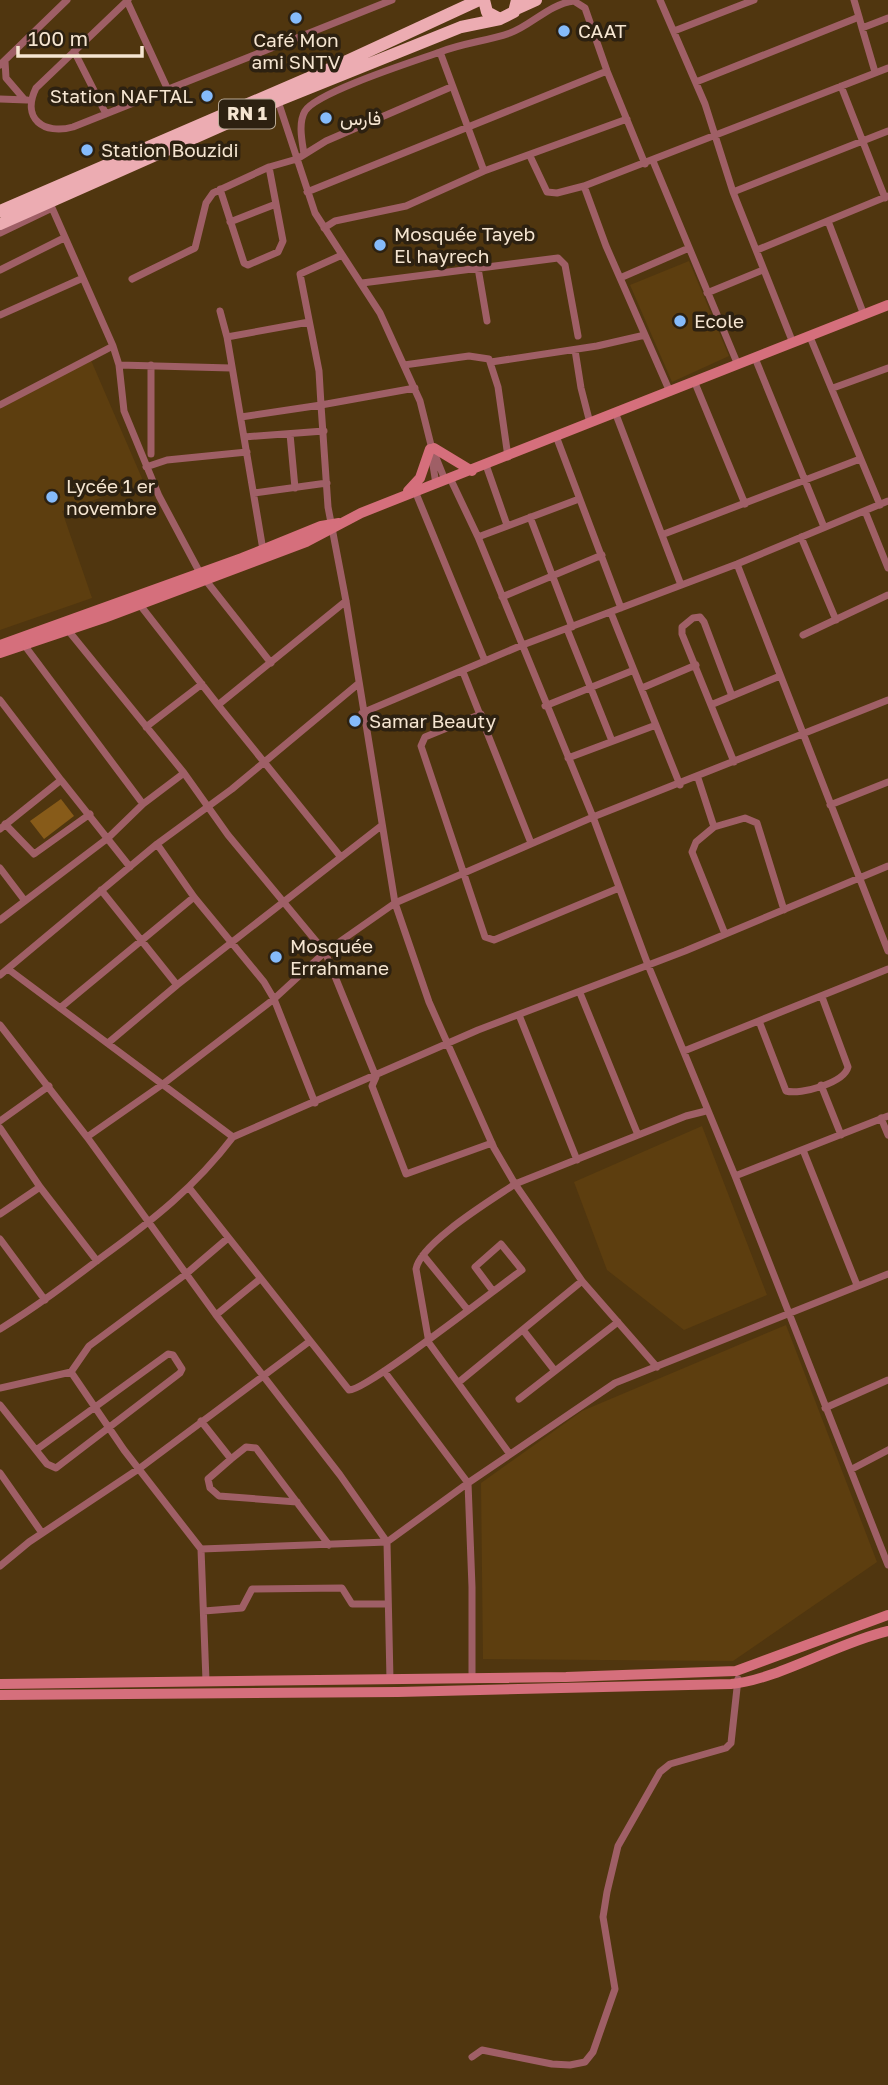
<svg xmlns="http://www.w3.org/2000/svg" width="888" height="2085" font-family="'Golos Text',Vazirmatn,sans-serif">
<rect width="100%" height="100%" fill="#50360f"/>
<path fill="#5d3e0f" d="M 689,261 L 729,356 L 672,382 L 630,285 Z
M 90,358 L 144,483 L 62,511 L 92,598 L 0,630 L 0,409 Z
M 702,1126 L 767,1295 L 684,1330 L 607,1270 L 574,1182 Z
M 786,1325 L 877,1562 L 733,1661 L 483,1659 L 481,1483 L 582,1411 Z"/>
<path fill="#875b19" d="M 61,799 L 74,816 L 44,839 L 30,821 Z"/>
<g fill="none" stroke-linecap="round" stroke-linejoin="round">
<path stroke="#9f5f66" stroke-width="7" d="M 128,0 L 36,88 C 21,119 44,135 73,127 L 392,0
M 660,0 L 705,104 L 733,192 L 793,343
M 854,0 L 859,17
M 127,1 L 168,90
M 862,28 L 875,72
M 674,31 L 754,0
M 74,51 L 106,114
M 5,61 L 6,78 L 24,99
M 0,65 L 67,0
M 696,82 L 859,17 L 862,28 L 888,18
M 841,86 L 885,198
M 277,98 L 315,213 L 380,313 L 420,401 L 431,445 L 445,480
M 0,99 L 27,100
M 304,154 C 302,141 298,123 305,111 C 317,92 415,61 440,52
M 530,156 L 547,192 L 557,193 L 584,186 L 606,246 L 670,392
M 653,161 L 738,365
M 484,171 L 440,52 C 463,43 487,41 510,33 C 532,25 549,4 574,1 L 585,8 L 607,71 L 645,164
M 584,186 L 888,68
M 220,189 L 244,263 L 248,265 L 278,252 L 283,241 L 269,167
M 307,192 L 607,71
M 733,192 L 888,131
M 49,201 L 113,346 L 119,365 L 124,411 L 159,496 L 200,573 L 271,663
M 828,221 L 864,315
M 230,222 L 276,204
M 324,228 L 335,221 L 406,206 L 484,171 L 627,119
M 0,233 L 52,208
M 757,250 L 888,196
M 478,268 L 487,321
M 0,270 L 64,238
M 620,278 L 689,248
M 132,279 L 195,248 L 206,203 L 213,193 L 269,167 L 297,159 L 326,141 L 451,87
M 362,283 L 558,258 L 565,265 L 578,336
M 707,293 L 763,270
M 220,311 L 227,337
M 0,315 L 83,278
M 810,337 L 880,505
M 575,350 L 581,388 L 590,423
M 755,358 L 824,527
M 491,362 L 597,346 L 645,335
M 119,365 L 231,368
M 151,365 L 151,454
M 404,365 L 469,356 L 489,359 L 498,387 L 508,457
M 695,383 L 745,504
M 415,388 L 321,405 L 328,507 L 346,601 L 395,903 L 593,817 L 888,700
M 833,388 L 888,368
M 0,405 L 113,346
M 615,412 L 681,585
M 241,417 L 321,405 L 319,371 L 300,274 L 342,255
M 290,434 L 295,488
M 556,436 L 621,608
M 244,437 L 324,431
M 431,453 L 436,484
M 486,465 L 507,525
M 146,467 L 167,460 L 247,452
M 450,478 L 478,537 L 593,817 L 648,965 L 735,1176 L 888,1565
M 415,491 L 485,661
M 254,493 L 327,483
M 865,511 L 888,568
M 530,517 L 572,627
M 664,534 L 860,459
M 478,537 L 579,499
M 801,537 L 836,620
M 263,550 L 227,337 L 309,322
M 737,564 L 888,951
M 502,597 L 602,555
M 140,605 L 218,705 L 346,601
M 611,613 L 680,785
M 67,629 L 184,773 L 228,835 L 325,952 L 376,1077 L 372,1086 L 406,1174 L 492,1143
M 567,629 L 612,741
M 803,635 L 888,595
M 25,646 L 143,804
M 463,672 L 531,843
M 642,688 L 696,665
M 732,696 L 704,622 L 700,617 L 693,618 L 682,627 L 682,634 L 734,762
M 0,700 L 61,780
M 713,704 L 780,676
M 218,705 L 340,856
M 545,706 L 634,670
M 362,713 L 520,646 L 737,564 L 888,501
M 481,714 L 425,737 L 421,746 L 485,937 L 494,940 L 619,888
M 146,727 L 202,684
M 568,758 L 656,725
M 698,778 L 714,827 L 696,842 L 692,852 L 725,934
M 830,805 L 888,782
M 5,824 L 34,854 L 90,814
M 714,827 L 745,818 L 757,823 L 784,910
M 0,829 L 61,780 L 130,867
M 157,844 L 194,897 L 264,982 L 274,999 L 315,1103
M 0,868 L 25,901
M 101,890 L 177,985 L 108,1043
M 0,920 L 108,838 L 143,804 L 184,773
M 8,969 L 233,1137 L 478,1030 L 685,951 L 888,866
M 0,975 L 157,844 L 232,789 L 358,684
M 177,985 L 381,826
M 580,993 L 638,1135
M 60,1008 L 194,897
M 519,1015 L 577,1160
M 759,1021 L 786,1091 C 801,1095 844,1083 848,1067 L 822,997
M 0,1025 L 87,1137 L 163,1084 L 274,999 L 325,952 L 395,903 L 429,1002 L 494,1148 L 515,1184 L 686,1116 L 706,1111
M 684,1051 L 888,969
M 821,1085 L 841,1135
M 881,1118 L 888,1135
M 0,1121 L 49,1086
M 0,1128 L 40,1187
M 87,1137 L 216,1315 L 340,1475 L 387,1542 L 390,1680
M 803,1150 L 857,1285
M 735,1176 L 888,1116
M 190,1189 L 349,1390 C 366,1391 498,1287 522,1270 L 501,1244 L 475,1267 L 493,1291
M 0,1214 L 40,1187 L 97,1261
M 0,1239 L 45,1300
M 423,1255 L 467,1309
M 582,1281 L 657,1367
M 216,1315 L 260,1279
M 0,1329 C 36,1307 69,1282 102,1257 C 153,1220 195,1187 233,1137
M 523,1330 L 555,1371
M 71,1372 L 89,1346 L 186,1274 L 228,1238
M 459,1382 L 582,1281 L 515,1184 C 493,1199 420,1243 416,1269 L 429,1343 L 509,1453
M 0,1388 L 71,1372 L 124,1450 L 201,1549 L 387,1542 L 468,1483 L 384,1371
M 519,1399 L 618,1322
M 0,1405 L 47,1464 L 56,1468 L 180,1373 L 182,1369 L 173,1355 L 168,1354 L 36,1450
M 825,1408 L 888,1380
M 201,1421 L 231,1459 L 246,1447 L 256,1448 L 329,1545
M 231,1459 L 208,1479 L 210,1488 L 219,1496 L 297,1502
M 852,1469 L 888,1450
M 0,1473 L 42,1533
M 201,1549 L 206,1681
M 0,1566 L 29,1542 L 140,1468 L 310,1341
M 204,1611 L 242,1608 L 252,1589 L 342,1588 L 352,1604 L 388,1604
M 472,1678 L 472,1587 L 468,1483 L 615,1383 L 888,1274
M 472,2057 L 482,2050 L 552,2064 L 570,2065 L 585,2062 L 593,2052 L 615,1989 L 603,1917 L 607,1892 L 618,1846 L 660,1772 L 670,1764 L 726,1748 L 731,1743 L 738,1679"/>
<path stroke="#d56f7c" stroke-width="10" d="M 434,448 L 472,471
M 408,491 L 420,478 L 430,449
M 0,645 L 242,558 L 321,526 L 339,523
M 0,653 L 104,618 L 306,542 L 361,513 L 888,305
M 0,1684 L 566,1677 L 736,1671 L 888,1615
M 0,1695 L 398,1692 L 731,1684 C 777,1680 839,1642 888,1631"/>
<path stroke="#ecacb2" stroke-width="12" d="M 484,0 L 487,12 L 500,19 L 514,12 L 517,0
M 516,9 L 536,0
M 0,211 L 334,67 L 479,0
M 0,224 L 277,101 L 461,27 L 500,19"/>
</g>
<g fill="#85bbfb" stroke="#2d2111" stroke-width="2.5">
<circle cx="296" cy="18" r="7"/>
<circle cx="564" cy="31" r="7"/>
<circle cx="207" cy="96" r="7"/>
<circle cx="326" cy="118" r="7"/>
<circle cx="87" cy="150" r="7"/>
<circle cx="380" cy="245" r="7"/>
<circle cx="680" cy="321" r="7"/>
<circle cx="52" cy="497" r="7"/>
<circle cx="355" cy="721" r="7"/>
<circle cx="276" cy="957" r="7"/>
</g>
<g text-anchor="middle" stroke-width="7" stroke-linejoin="round" paint-order="stroke">
<rect fill="#2d2111" stroke="#b9aa97" stroke-width="2" x="219" y="99.5" width="56" height="29" rx="5"/>
<g font-size="18" font-weight="bold" fill="#f5e5d1">
<text x="247" y="120">RN 1</text>
</g>
<g font-size="19" fill="#f5e5d1" stroke="#2d2111" text-anchor="start">
<text x="578" y="38">CAAT</text>
<text x="296" y="47" text-anchor="middle">Café Mon<tspan x="296" dy="22">ami SNTV</tspan></text>
<text x="193" y="103" text-anchor="end">Station NAFTAL</text>
<text x="340" y="125">فارس</text>
<text x="101" y="157">Station Bouzidi</text>
<text x="394" y="241">Mosquée Tayeb<tspan x="394" dy="22">El hayrech</tspan></text>
<text x="694" y="328">Ecole</text>
<text x="66" y="493">Lycée 1 er<tspan x="66" dy="22">novembre</tspan></text>
<text x="369" y="728">Samar Beauty</text>
<text x="290" y="953">Mosquée<tspan x="290" dy="22">Errahmane</tspan></text>
</g>
</g>
<path d="M18 46v10h124v-10" fill="none" stroke="#f5e5d1" stroke-width="3.5"/>
<text x="28" y="46" font-size="21" fill="#f5e5d1" stroke="#2d2111" stroke-width="5" paint-order="stroke">100 m</text>
</svg>
